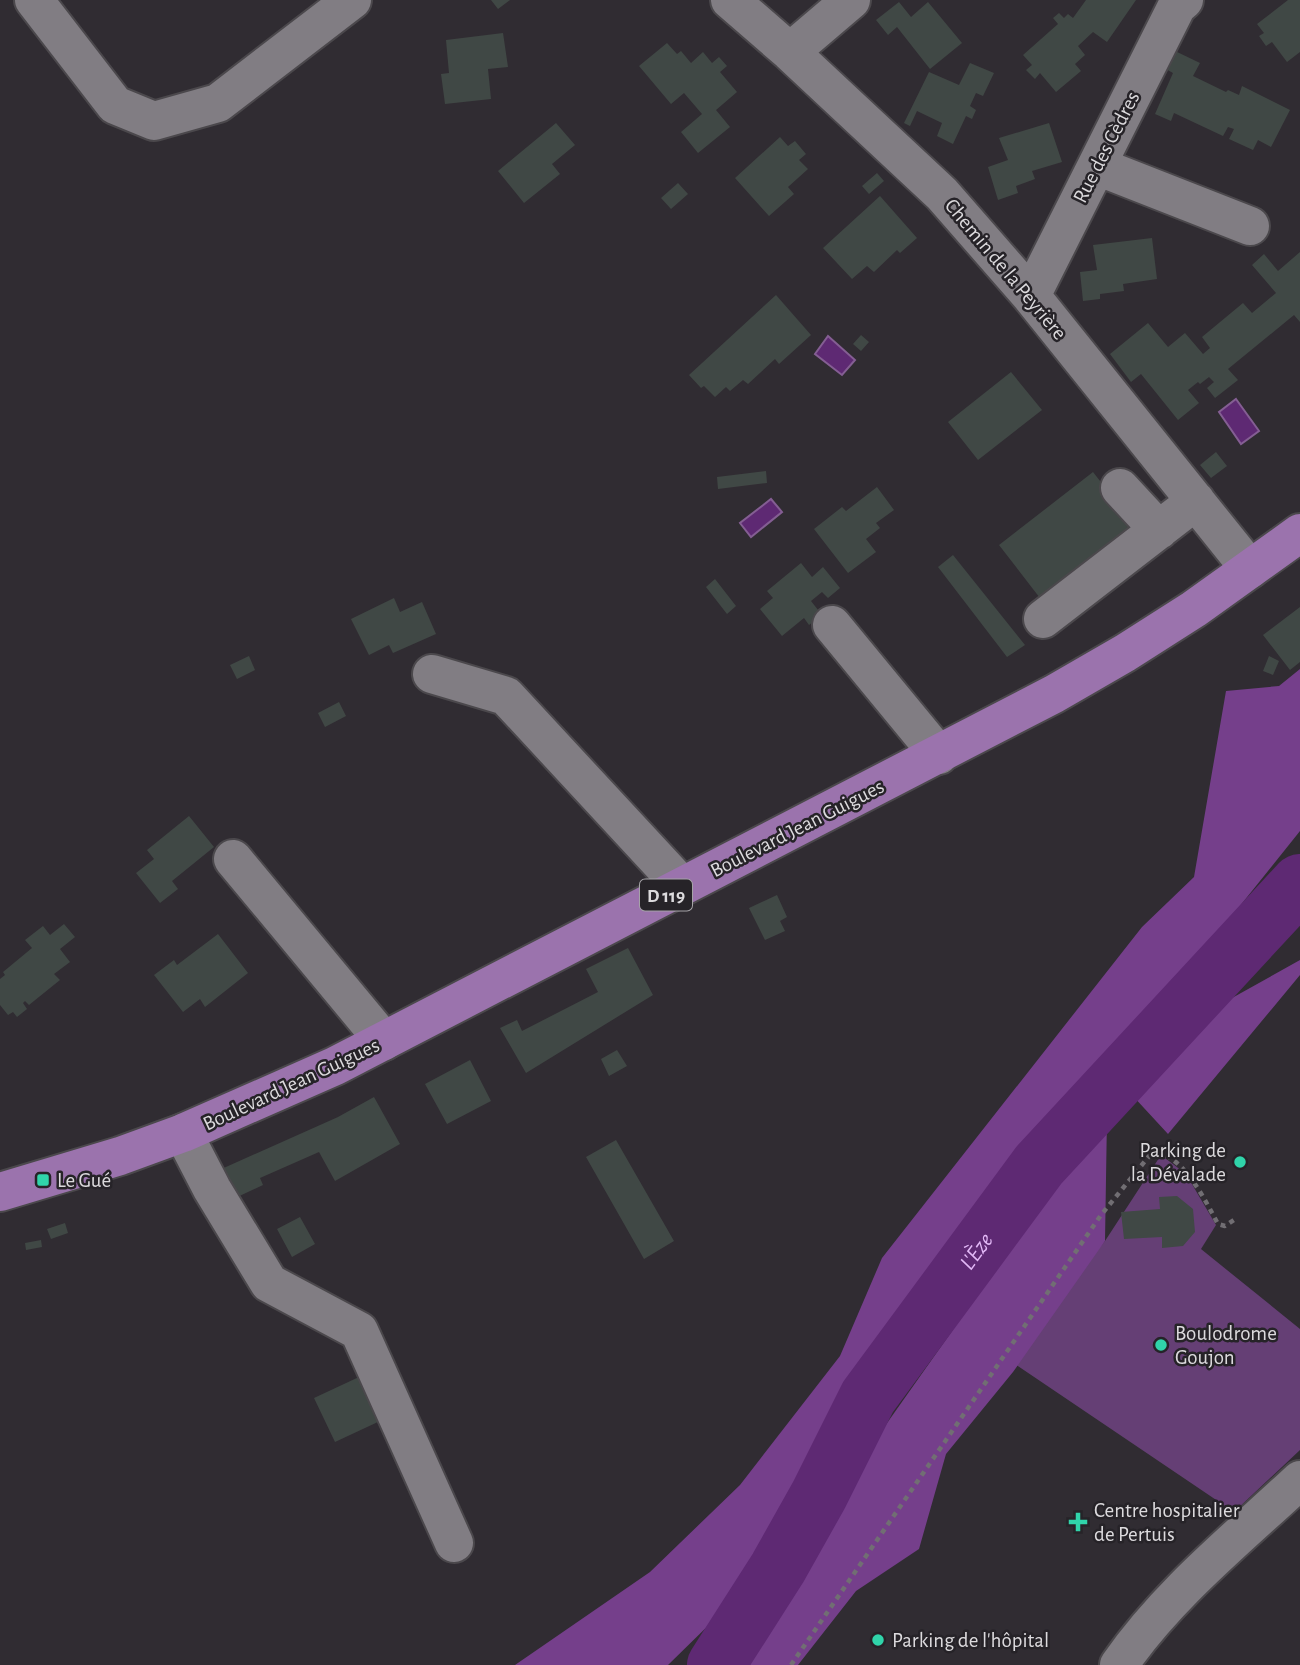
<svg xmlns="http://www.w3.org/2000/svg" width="1300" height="1665" font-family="'Alegreya Sans',sans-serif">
<rect width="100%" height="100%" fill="#302c32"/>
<path fill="#653f75" d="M 1161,1155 L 1186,1174 L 1216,1225 L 1201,1249 L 1300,1329 L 1300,1450 L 1234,1512 L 1009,1360 L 1105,1241 Z"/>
<path fill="#753f8b" d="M 1300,669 L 1300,831 L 1191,967 L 1022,1159 L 919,1307 L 827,1469 L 806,1493 L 791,1518 L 718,1616 L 668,1665 L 515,1665 L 650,1572 L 740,1485 L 840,1356 L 882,1258 L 1142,927 L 1194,877 L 1226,691 L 1279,686 Z
M 1300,960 L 1300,975 L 1168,1134 L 1132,1095 L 1223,1003 Z
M 1107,1117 L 1105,1241 L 1013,1372 L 946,1454 L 919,1549 L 856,1591 L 798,1665 L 730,1665 L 880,1433 L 952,1331 L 995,1256 Z"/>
<path fill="#5e2973" stroke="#845e93" stroke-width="2" d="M 828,336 L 855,360 L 842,375 L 815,354 Z
M 1236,399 L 1259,431 L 1241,444 L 1219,412 Z
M 771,499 L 782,512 L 751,537 L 740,523 Z"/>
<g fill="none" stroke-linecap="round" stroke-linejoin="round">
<path stroke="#5e2973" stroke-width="58" id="s1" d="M 716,1665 L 778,1568 L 819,1495 L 868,1397 L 1039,1165 L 1300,883"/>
</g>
<path fill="#404845" d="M 491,0 L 510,0 L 498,9 Z
M 1086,0 L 1136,0 L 1107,42 L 1093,32 L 1078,46 L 1085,55 L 1075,64 L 1081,71 L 1056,92 L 1040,73 L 1035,79 L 1026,70 L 1032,65 L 1023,55 L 1058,24 L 1053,18 L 1059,13 L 1064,18 L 1068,14 L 1073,18 Z
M 1288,0 L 1300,0 L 1300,52 L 1287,62 L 1272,42 L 1266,46 L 1259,36 L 1264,33 L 1257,24 Z
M 899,2 L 911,17 L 928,2 L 962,43 L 930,69 L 897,27 L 888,35 L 876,20 Z
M 503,33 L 508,67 L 488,69 L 491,99 L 445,104 L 441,74 L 449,73 L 446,40 Z
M 667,43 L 677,54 L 681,51 L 691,63 L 703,52 L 712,63 L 719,57 L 727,66 L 720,72 L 737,92 L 716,110 L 730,127 L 698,153 L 681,132 L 702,114 L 684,93 L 671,104 L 639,66 Z
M 1173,50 L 1200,63 L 1193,76 L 1226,92 L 1228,90 L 1239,95 L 1242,86 L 1290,110 L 1271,147 L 1258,140 L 1253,150 L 1229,139 L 1234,129 L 1228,127 L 1223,136 L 1174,113 L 1171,121 L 1155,114 L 1173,73 L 1164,68 Z
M 970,63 L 994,73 L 983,96 L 976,93 L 970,106 L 976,110 L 972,119 L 966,116 L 953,144 L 937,136 L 942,123 L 917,111 L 910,126 L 904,123 L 929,72 L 959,85 Z
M 556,123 L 575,145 L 552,164 L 560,174 L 524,203 L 498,171 Z
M 1049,123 L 1062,162 L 1032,171 L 1035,179 L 1016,186 L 1018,193 L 998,200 L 988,167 L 1008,160 L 999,138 Z
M 780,137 L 788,146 L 795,141 L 806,154 L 799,160 L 808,169 L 788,187 L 794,194 L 769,216 L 735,178 Z
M 877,173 L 884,181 L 869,194 L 862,186 Z
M 678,183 L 688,194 L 671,209 L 661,198 Z
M 880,196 L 917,238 L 900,253 L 897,250 L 874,272 L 867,266 L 852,279 L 823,248 Z
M 1152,238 L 1157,279 L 1123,284 L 1124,291 L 1100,294 L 1100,299 L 1083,301 L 1080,272 L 1097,270 L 1093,245 Z
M 1300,252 L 1300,322 L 1294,315 L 1228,369 L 1238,380 L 1215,398 L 1207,388 L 1214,382 L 1209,377 L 1200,384 L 1198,382 L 1188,390 L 1199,403 L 1178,420 L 1141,374 L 1131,382 L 1110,354 L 1148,323 L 1168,347 L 1185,333 L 1203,354 L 1210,348 L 1202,337 L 1243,303 L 1252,313 L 1276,293 L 1252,265 L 1264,254 L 1278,271 Z
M 776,295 L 811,335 L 779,364 L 775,359 L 748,384 L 743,380 L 730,391 L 726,387 L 715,397 L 704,386 L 701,388 L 689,375 Z
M 861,335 L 869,342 L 861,351 L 853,344 Z
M 1011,372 L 1042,410 L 978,460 L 948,422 Z
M 1216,452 L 1227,466 L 1211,478 L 1200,465 Z
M 766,471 L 767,483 L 718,489 L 717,477 Z
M 1093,472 L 1137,528 L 1043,602 L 999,545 Z
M 877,487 L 894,510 L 876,523 L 880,528 L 866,539 L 876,552 L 848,573 L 814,529 L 842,507 L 846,511 Z
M 953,555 L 1025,645 L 1007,657 L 938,567 Z
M 801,563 L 812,577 L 823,567 L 840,588 L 828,598 L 822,592 L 811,601 L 822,615 L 809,625 L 804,618 L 782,636 L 760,609 L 773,598 L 767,591 Z
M 715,579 L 736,606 L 727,614 L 706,587 Z
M 394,598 L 400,612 L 422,602 L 436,634 L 393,653 L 389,645 L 369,655 L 351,619 Z
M 1300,607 L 1300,662 L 1290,670 L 1263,635 Z
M 249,656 L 255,670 L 237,679 L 230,665 Z
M 1269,656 L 1279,661 L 1273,675 L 1263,671 Z
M 339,702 L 346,716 L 325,727 L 318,713 Z
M 189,816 L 214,847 L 172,881 L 178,889 L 160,903 L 136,873 L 154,859 L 147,850 Z
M 777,895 L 787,917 L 780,921 L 785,931 L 765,940 L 749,908 Z
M 64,924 L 75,937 L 60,949 L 70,962 L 54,974 L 60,980 L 29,1005 L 25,1001 L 23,1003 L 27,1009 L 17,1017 L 13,1012 L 8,1015 L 0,1005 L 0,979 L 5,975 L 3,972 L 32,948 L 25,940 L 43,926 L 50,935 Z
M 218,934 L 248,973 L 205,1007 L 200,999 L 183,1012 L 154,975 L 174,960 L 177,965 Z
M 628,948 L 653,995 L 526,1073 L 500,1028 L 517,1020 L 522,1031 L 598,992 L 586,969 Z
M 617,1050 L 627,1066 L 609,1076 L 601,1059 Z
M 470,1060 L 491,1101 L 447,1124 L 425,1084 Z
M 374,1097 L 400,1144 L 335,1181 L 319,1152 L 260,1178 L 263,1185 L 233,1199 L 217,1171 L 338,1117 Z
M 616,1140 L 674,1241 L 644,1259 L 586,1157 Z
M 1177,1196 L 1193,1209 L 1195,1232 L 1183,1246 L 1162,1248 L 1162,1237 L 1124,1239 L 1121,1212 L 1160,1209 L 1159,1197 Z
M 300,1217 L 315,1244 L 292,1257 L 277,1229 Z
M 65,1223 L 68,1233 L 51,1239 L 47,1229 Z
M 41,1240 L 42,1247 L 26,1250 L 25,1243 Z
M 359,1377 L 380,1421 L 335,1442 L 314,1398 Z"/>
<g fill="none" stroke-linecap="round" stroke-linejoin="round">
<defs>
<path id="minor" d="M 34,0 L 115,105 L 154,121 L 218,103 L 352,0
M 730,0 L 790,52 L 942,194 L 1031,296 L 1250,569
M 790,52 L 851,0
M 1097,166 L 1250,226
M 1031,296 L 1177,6 L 1184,0
M 1120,488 L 1159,530
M 1043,619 L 1196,501
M 832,625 L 939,755
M 432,674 L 506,696 L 682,886
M 233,859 L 384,1041
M 183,1133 L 212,1189 L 269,1283 L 359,1331 L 454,1543
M 1119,1665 C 1168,1594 1237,1539 1300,1480"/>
<path id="major" d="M 0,1192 L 120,1156 L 183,1133 L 335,1066 L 1054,694 L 1125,653 L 1194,609 L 1300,533"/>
</defs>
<use href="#minor" stroke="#4b484c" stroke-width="42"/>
<use href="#major" stroke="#4b484c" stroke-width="42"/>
<path stroke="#716e73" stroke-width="4.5" stroke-dasharray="5 5" stroke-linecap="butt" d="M 791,1665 L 1101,1215 L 1150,1155 C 1179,1145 1207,1204 1218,1224 L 1225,1226 L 1237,1218"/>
<use href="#minor" stroke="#817d83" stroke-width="38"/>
<use href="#major" stroke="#9b73ad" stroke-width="38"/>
</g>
<g fill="#30d4aa" stroke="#262328" stroke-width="2.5">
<circle cx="1240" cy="1162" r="7"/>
<rect x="36" y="1173" width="14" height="14" rx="3.5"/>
<circle cx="1161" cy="1345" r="7"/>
<path d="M1074.5 1511.5h7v7h7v7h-7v7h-7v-7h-7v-7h7z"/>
<circle cx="878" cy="1640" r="7"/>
</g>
<g text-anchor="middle" stroke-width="5" stroke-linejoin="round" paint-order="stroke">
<rect fill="#262328" stroke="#a5a3a7" stroke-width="2" x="640" y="879.5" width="52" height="31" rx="5"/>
<g font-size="19" font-weight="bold" fill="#dcdadd">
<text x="666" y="902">D 119</text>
</g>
<g font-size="21" fill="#dcdadd" stroke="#262328">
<text transform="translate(1106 147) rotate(-63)" y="7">Rue des Cèdres</text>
<text transform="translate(1006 269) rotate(50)" y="7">Chemin de la Peyrière</text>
<text transform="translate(797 828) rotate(-27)" y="7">Boulevard Jean Guigues</text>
<text transform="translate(291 1084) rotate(-25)" y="7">Boulevard Jean Guigues</text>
</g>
<g font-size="21" fill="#dcdadd" stroke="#262328" text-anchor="start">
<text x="1226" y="1157" text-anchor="end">Parking de<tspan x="1226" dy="24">la Dévalade</tspan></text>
<text x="57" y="1187">Le Gué</text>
<text x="1175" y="1340">Boulodrome<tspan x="1175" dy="24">Goujon</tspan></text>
<text x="1094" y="1517">Centre hospitalier<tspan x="1094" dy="24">de Pertuis</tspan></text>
<text x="892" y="1647">Parking de l'hôpital</text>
</g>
<g font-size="23" font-style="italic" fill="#e2b8f6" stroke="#262328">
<text dy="8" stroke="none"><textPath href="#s1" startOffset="490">L'Èze</textPath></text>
</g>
</g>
</svg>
